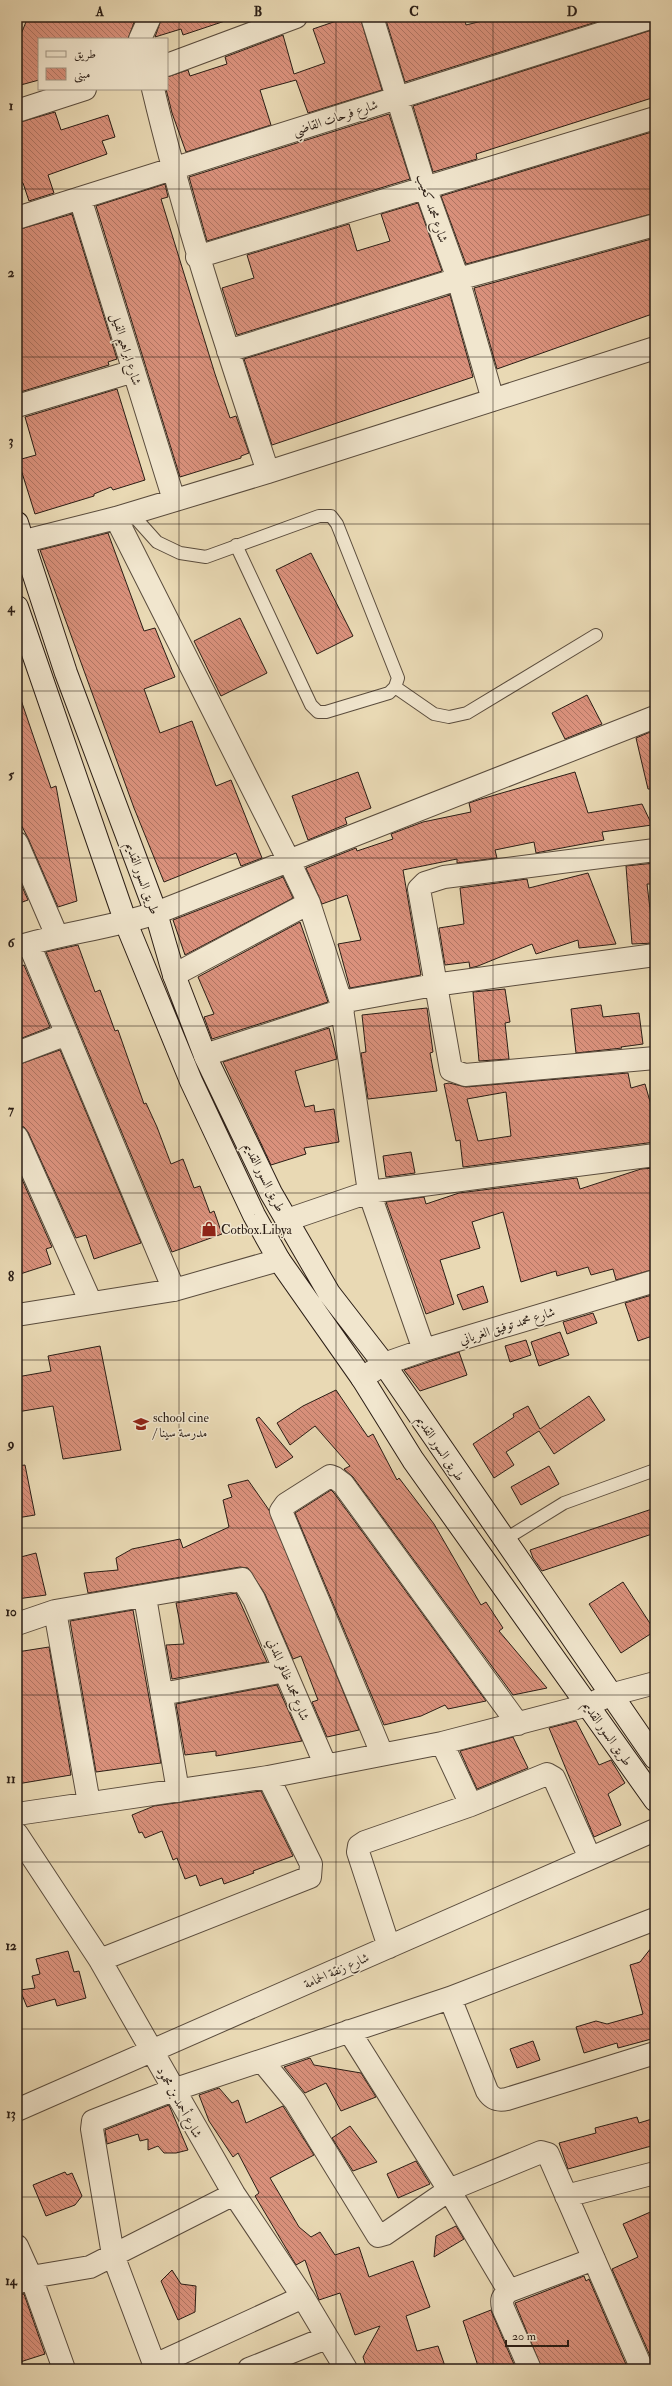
<svg xmlns="http://www.w3.org/2000/svg" width="672" height="2386" font-family="'IM FELL Double Pica',Amiri,serif">
<defs>
<pattern id="building-back-hatch" width="6" height="6" patternUnits="userSpaceOnUse"><rect width="6" height="6" fill="#da917c"/><path d="M-1 5l2 2M0 0l6 6M5-1l2 2" fill="none" stroke="#b17664"/></pattern>
</defs>
<rect width="100%" height="100%" fill="#e9d9b4"/>
<filter id="stains"><feTurbulence type="fractalNoise" baseFrequency=".005" numOctaves="4"/><feColorMatrix values="0 0 0 0 .2 0 0 0 0 .09 0 0 0 0 .02 0 0 0 .5 -.17"/></filter>
<radialGradient id="worn" r=".72"><stop offset=".6" stop-color="#630" stop-opacity="0"/><stop offset="1" stop-color="#630" stop-opacity=".3"/></radialGradient>
<path fill="url(#building-back-hatch)" stroke="#2a1d15" fill-rule="evenodd" d="M 28,17 L 136,17 L 128,39 L 39,39 L 39,80 L 17,86 L 17,44 Z
M 162,17 L 228,17 L 228,20 L 183,35 L 181,29 L 155,37 Z
M 348,17 L 360,17 L 382,90 L 308,113 L 296,80 L 260,90 L 271,125 L 186,152 L 172,113 L 166,89 L 167,77 L 188,70 L 190,76 L 227,64 L 225,57 L 283,35 L 294,74 L 325,63 L 313,29 Z
M 385,17 L 464,17 L 466,25 L 498,17 L 612,17 L 405,82 Z
M 655,29 L 655,97 L 476,154 L 477,159 L 433,172 L 413,106 Z
M 55,112 L 61,130 L 108,115 L 115,137 L 102,141 L 107,154 L 48,175 L 54,193 L 29,201 L 23,183 L 17,180 L 17,123 Z
M 389,114 L 410,179 L 207,241 L 189,177 Z
M 655,131 L 655,213 L 466,264 L 441,196 Z
M 165,184 L 168,197 L 161,199 L 215,374 L 230,418 L 236,416 L 249,453 L 241,456 L 241,458 L 180,477 L 96,206 Z
M 418,203 L 442,271 L 237,335 L 222,288 L 254,278 L 247,255 L 349,224 L 357,251 L 390,241 L 381,214 Z
M 72,214 L 117,359 L 108,362 L 109,365 L 17,393 L 17,230 Z
M 655,238 L 655,313 L 497,369 L 474,288 Z
M 450,295 L 473,377 L 272,445 L 244,359 Z
M 117,389 L 145,480 L 113,490 L 111,487 L 94,494 L 94,496 L 35,514 L 18,460 L 36,455 L 25,417 Z
M 108,533 L 144,631 L 155,628 L 175,677 L 144,689 L 160,733 L 192,721 L 216,786 L 231,780 L 262,858 L 241,866 L 236,853 L 164,882 L 134,808 L 40,550 Z
M 311,553 L 353,636 L 317,654 L 276,570 Z
M 240,618 L 267,673 L 221,696 L 194,641 Z
M 587,695 L 602,724 L 565,739 L 552,713 Z
M 20,697 L 51,788 L 56,786 L 77,901 L 58,907 L 28,838 L 17,817 L 17,698 Z
M 655,730 L 655,789 L 648,789 L 636,738 Z
M 358,772 L 371,808 L 345,818 L 347,824 L 308,840 L 292,796 Z
M 575,772 L 588,813 L 642,804 L 652,825 L 602,832 L 604,840 L 546,851 L 536,853 L 534,842 L 495,850 L 497,858 L 457,863 L 457,859 L 403,870 L 421,975 L 350,988 L 338,944 L 361,940 L 347,895 L 322,904 L 306,868 L 356,848 L 357,851 L 393,839 L 391,834 L 423,822 L 471,812 L 469,803 L 481,799 Z
M 655,863 L 655,884 L 647,884 L 651,917 L 655,917 L 655,943 L 632,944 L 626,866 Z
M 588,873 L 616,944 L 579,948 L 578,940 L 536,954 L 532,944 L 478,966 L 470,968 L 469,962 L 445,965 L 439,928 L 464,924 L 460,888 L 527,879 L 529,888 Z
M 17,875 L 28,900 L 17,904 Z
M 283,877 L 293,898 L 185,955 L 173,920 Z
M 300,922 L 328,1002 L 212,1039 L 204,1017 L 214,1014 L 198,977 Z
M 78,945 L 95,992 L 100,990 L 115,1031 L 118,1030 L 144,1104 L 146,1103 L 157,1127 L 171,1164 L 183,1159 L 194,1188 L 200,1186 L 210,1213 L 214,1211 L 222,1234 L 172,1252 L 46,952 Z
M 24,965 L 50,1027 L 17,1040 L 17,968 Z
M 505,989 L 510,1022 L 505,1023 L 509,1059 L 479,1061 L 473,992 Z
M 601,1005 L 603,1017 L 639,1013 L 643,1044 L 621,1047 L 622,1048 L 576,1053 L 571,1009 Z
M 427,1008 L 433,1052 L 430,1053 L 437,1091 L 368,1099 L 361,1053 L 366,1052 L 362,1015 Z
M 329,1028 L 337,1059 L 295,1071 L 305,1107 L 314,1105 L 315,1112 L 334,1109 L 339,1142 L 304,1148 L 306,1154 L 271,1165 L 223,1062 Z
M 60,1050 L 141,1243 L 94,1259 L 86,1235 L 76,1238 L 28,1132 L 24,1127 L 17,1125 L 17,1065 Z
M 628,1073 L 631,1088 L 645,1084 L 655,1119 L 655,1142 L 463,1167 L 460,1140 L 456,1141 L 444,1084 L 449,1083 L 466,1087 ZM 506,1092 L 511,1136 L 478,1141 L 467,1099 Z
M 411,1152 L 415,1173 L 386,1177 L 383,1156 Z
M 17,1168 L 52,1247 L 46,1249 L 51,1264 L 17,1275 Z
M 655,1168 L 655,1269 L 616,1280 L 613,1269 L 591,1275 L 588,1267 L 557,1276 L 556,1271 L 521,1282 L 503,1212 L 472,1222 L 480,1248 L 440,1260 L 454,1304 L 426,1314 L 386,1202 L 424,1197 L 426,1204 L 459,1193 L 577,1178 L 580,1189 L 641,1169 Z
M 483,1286 L 488,1302 L 463,1310 L 457,1295 Z
M 655,1294 L 655,1335 L 638,1341 L 625,1303 Z
M 593,1313 L 597,1323 L 567,1334 L 563,1322 Z
M 560,1332 L 569,1355 L 539,1366 L 531,1342 Z
M 526,1340 L 531,1355 L 510,1362 L 505,1346 Z
M 100,1346 L 121,1450 L 63,1459 L 53,1406 L 17,1412 L 17,1377 L 51,1371 L 48,1356 Z
M 459,1352 L 467,1375 L 420,1391 L 404,1370 Z
M 336,1390 L 368,1437 L 373,1434 L 397,1480 L 399,1478 L 434,1524 L 481,1605 L 486,1602 L 503,1628 L 499,1631 L 547,1688 L 513,1695 L 353,1477 L 344,1469 L 350,1466 L 315,1426 L 290,1445 L 277,1423 L 303,1406 Z
M 589,1396 L 605,1420 L 554,1454 L 539,1431 L 506,1452 L 514,1465 L 494,1478 L 473,1444 L 514,1417 L 513,1414 L 528,1406 L 540,1429 Z
M 259,1417 L 293,1457 L 276,1468 L 256,1419 Z
M 25,1465 L 35,1515 L 17,1518 L 17,1466 Z
M 549,1466 L 559,1484 L 521,1505 L 511,1487 Z
M 248,1480 L 269,1510 L 359,1730 L 327,1737 L 312,1702 L 318,1700 L 301,1656 L 293,1659 L 265,1594 L 248,1568 L 240,1567 L 88,1593 L 84,1573 L 118,1570 L 116,1558 L 132,1549 L 180,1539 L 183,1548 L 229,1527 L 223,1500 L 232,1497 L 228,1485 Z
M 331,1490 L 334,1493 L 486,1701 L 448,1709 L 445,1705 L 421,1716 L 384,1725 L 295,1513 Z
M 655,1508 L 655,1533 L 542,1571 L 533,1558 L 530,1550 Z
M 36,1553 L 46,1595 L 17,1599 L 17,1558 Z
M 623,1582 L 655,1631 L 621,1653 L 589,1604 Z
M 236,1593 L 267,1662 L 172,1679 L 166,1645 L 184,1644 L 176,1603 Z
M 133,1610 L 161,1763 L 96,1772 L 70,1621 Z
M 49,1647 L 71,1775 L 17,1784 L 17,1652 Z
M 277,1685 L 302,1741 L 216,1756 L 216,1751 L 185,1755 L 176,1704 Z
M 576,1721 L 599,1765 L 611,1760 L 625,1783 L 608,1794 L 621,1825 L 594,1837 L 549,1728 Z
M 513,1737 L 528,1768 L 477,1789 L 460,1751 Z
M 261,1791 L 293,1856 L 253,1871 L 254,1873 L 224,1884 L 222,1878 L 200,1886 L 196,1875 L 185,1879 L 177,1858 L 173,1860 L 162,1831 L 145,1838 L 142,1832 L 139,1833 L 132,1815 L 154,1806 Z
M 655,1943 L 655,2038 L 618,2048 L 617,2043 L 584,2053 L 576,2027 L 596,2021 L 607,2024 L 643,2014 L 630,1965 L 640,1962 Z
M 68,1951 L 74,1972 L 79,1971 L 86,1998 L 57,2006 L 55,1999 L 27,2007 L 20,1990 L 35,1988 L 32,1976 L 40,1974 L 36,1959 Z
M 533,2041 L 540,2060 L 517,2068 L 510,2049 Z
M 310,2058 L 314,2065 L 361,2073 L 376,2097 L 341,2111 L 326,2083 L 305,2093 L 284,2067 Z
M 219,2088 L 232,2103 L 238,2100 L 246,2123 L 283,2106 L 314,2155 L 270,2178 L 299,2227 L 311,2237 L 320,2232 L 335,2255 L 359,2247 L 369,2277 L 413,2261 L 430,2307 L 406,2316 L 417,2351 L 438,2346 L 446,2369 L 367,2369 L 363,2357 L 380,2326 L 355,2335 L 340,2293 L 319,2300 L 305,2260 L 296,2265 L 255,2196 L 259,2193 L 238,2153 L 233,2157 L 209,2121 L 199,2095 Z
M 169,2105 L 188,2150 L 176,2153 L 164,2153 L 158,2146 L 148,2150 L 148,2139 L 140,2141 L 138,2134 L 107,2144 L 105,2130 Z
M 637,2117 L 639,2123 L 655,2118 L 655,2145 L 568,2169 L 559,2143 L 596,2133 L 595,2128 Z
M 350,2126 L 377,2162 L 353,2171 L 332,2138 Z
M 416,2161 L 430,2184 L 398,2198 L 387,2174 Z
M 65,2172 L 67,2175 L 72,2173 L 82,2196 L 75,2205 L 46,2216 L 33,2185 Z
M 655,2210 L 655,2356 L 651,2358 L 612,2269 L 638,2257 L 623,2224 Z
M 456,2226 L 464,2239 L 434,2257 L 436,2236 Z
M 172,2270 L 181,2284 L 196,2286 L 195,2312 L 178,2320 L 161,2281 Z
M 584,2276 L 586,2281 L 589,2279 L 628,2369 L 542,2369 L 515,2303 Z
M 24,2294 L 45,2354 L 17,2363 L 17,2295 Z
M 491,2310 L 492,2313 L 516,2369 L 479,2369 L 463,2321 Z"/>
<g fill="none" stroke-linecap="round" stroke-linejoin="round">
<defs>
<path id="lane" d="M 131,513 L 157,542 L 180,553 L 206,557 L 319,516 L 331,516 L 337,524 L 398,678 L 395,687 L 389,693 L 326,712 L 318,712 L 311,705 L 236,545
M 395,687 L 434,714 L 449,717 L 467,713 L 596,635
M 504,1540 L 564,1503 L 655,1470"/>
<path id="street" d="M 372,17 L 425,187 L 458,279 L 493,400
M 140,39 L 150,17
M 167,65 L 296,17
M 153,89 C 184,219 226,345 268,472
M 17,111 L 85,89
M 80,198 L 174,500
M 17,218 L 653,17
M 197,257 L 655,118
M 228,351 L 458,279 L 655,225
M 17,406 L 134,371
M 116,518 L 289,861 L 309,903 L 341,1002 L 369,1192 L 424,1350
M 17,543 L 116,518 L 268,472 L 655,348
M 17,843 L 57,936
M 655,850 L 444,877 L 425,883 L 419,889 L 451,1070 L 465,1075 L 655,1058
M 29,944 L 174,1290
M 17,947 C 63,933 111,928 156,913 L 655,717
M 174,975 L 309,903
M 341,1002 L 434,985 L 655,955
M 17,1053 L 67,1034
M 205,1055 L 343,1010
M 17,1137 L 91,1303
M 287,1220 L 369,1192 L 655,1155
M 17,1315 L 174,1290 L 279,1260
M 362,1378 L 384,1364 L 424,1350 L 655,1281
M 145,1597 L 178,1791
M 55,1611 L 89,1803
M 17,1624 L 55,1611 L 242,1579 L 254,1599 L 325,1764
M 162,1694 L 285,1671
M 442,1743 L 471,1805
M 382,1754 L 281,1511 L 286,1504 L 330,1476 L 335,1478 L 343,1484 L 518,1724
M 17,1814 L 268,1777 L 442,1743 L 588,1705 L 610,1695 L 655,1683
M 17,1834 L 100,1960 L 234,2194 L 303,2297 L 346,2369
M 389,1947 L 358,1852 L 359,1846 L 365,1842 L 471,1805 L 547,1774 L 554,1778 L 590,1858
M 100,1960 L 310,1877 L 311,1864 L 268,1777
M 450,1998 L 487,2091 C 492,2099 498,2101 507,2099 L 655,2053
M 349,2031 L 449,2190 L 509,2291
M 262,2061 L 295,2101 L 378,2236 L 385,2234 L 449,2190 L 541,2152 L 548,2154 L 642,2369
M 17,2110 L 655,1830
M 566,2196 L 655,2173
M 17,2246 L 31,2277 L 64,2369
M 17,2283 L 31,2277 L 90,2267 L 234,2194
M 155,2365 L 303,2297
M 156,2369 L 113,2255 L 92,2129 L 93,2121 L 173,2090 L 450,1998 L 655,1919
M 249,2369 L 326,2338
M 530,2369 L 503,2308 C 501,2299 502,2297 509,2291 L 594,2259"/>
<path id="secondary" d="M 17,523 L 66,673 L 156,913 L 174,975 L 206,1058 L 271,1193 L 329,1293 L 384,1364 L 655,1758
M 17,607 L 126,923 L 191,1081 L 254,1215 L 279,1260 L 362,1378 L 413,1460 L 655,1800"/>
</defs>
<use href="#lane" stroke="#5a4c3d" stroke-width="14"/>
<use href="#street" stroke="#5a4c3d" stroke-width="24"/>
<use href="#secondary" stroke="#2a1d15" stroke-width="24"/>
<use href="#lane" stroke="#f1e6ce" stroke-width="12"/>
<use href="#street" stroke="#f1e6ce" stroke-width="22"/>
<use href="#secondary" stroke="#f1e6ce" stroke-width="22"/>
</g>
<path fill="none" stroke="#2a1d15" stroke-width="1" stroke-opacity="0.55" d="M 179,17 L 179,2369M 336,17 L 336,2369M 493,17 L 493,2369M 17,189 L 655,189M 17,357 L 655,357M 17,524 L 655,524M 17,691 L 655,691M 17,858 L 655,858M 17,1026 L 655,1026M 17,1193 L 655,1193M 17,1360 L 655,1360M 17,1528 L 655,1528M 17,1695 L 655,1695M 17,1862 L 655,1862M 17,2029 L 655,2029M 17,2197 L 655,2197"/>
<defs>
<symbol id="shop-bare" viewBox="-9 -9 18 18"><path d="M-5-2.5h2.3a2.7 3.5 0 0 1 5.4 0H5L5.5 6h-11ZM-1.5-2.5h3a1.5 2.3 0 0 0-3 0Z" fill="#8f2418" stroke="#f1e6ce" stroke-width="2.5" paint-order="stroke"/></symbol>
<symbol id="school-bare" viewBox="-9 -9 18 18"><path d="M0-5L7-2L0 1L-7-2ZM-4 1L0 2.5L4 1V4Q0 6-4 4Z" fill="#8f2418" stroke="#f1e6ce" stroke-width="2.5" paint-order="stroke"/></symbol>
</defs>
<g fill-rule="evenodd">
<use href="#shop-bare" x="198" y="1218" width="22" height="22"/>
<use href="#school-bare" x="130" y="1413" width="22" height="22"/>
</g>
<g text-anchor="middle" stroke-width="3" stroke-linejoin="round" paint-order="stroke">
<g font-size="13" fill="#2a1d15" stroke="#f1e6ce">
<text transform="translate(335 117) rotate(-18)" y="5">شارع فرحات القاضي</text>
<text transform="translate(433 208) rotate(71)" y="5">شارع محمد كعيب</text>
<text transform="translate(127 349) rotate(73)" y="5">شارع ابراهيم الفيل</text>
<text transform="translate(143 878) rotate(70)" y="5">طريق السور القديم</text>
<text transform="translate(265 1177) rotate(63)" y="5">طريق السور القديم</text>
<text transform="translate(507 1325) rotate(-17)" y="5">شارع محمد توفيق الغرياني</text>
<text transform="translate(441 1448) rotate(56)" y="5">طريق السور القديم</text>
<text transform="translate(289 1679) rotate(67)" y="5">شارع محمد ظافر المدني</text>
<text transform="translate(608 1733) rotate(55)" y="5">طريق السور القديم</text>
<text transform="translate(336 1970) rotate(-24)" y="5">شارع زنقة الحمامة</text>
<text transform="translate(180 2102) rotate(61)" y="5">شارع أحمد بن محمود</text>
</g>
<g font-size="13" fill="#2a1d15" stroke="#f1e6ce" text-anchor="start">
<text x="221" y="1234">Cotbox.Libya</text>
<text x="153" y="1422">school cine<tspan x="153" dy="15">/ مدرسة سينا</tspan></text>
</g>
</g>
<rect width="672" height="2386" fill="none" stroke="#e9d9b4" stroke-width="44"/>
<rect x="38" y="38" width="130" height="52" fill="#f1e6ce" stroke="#a19684"/>
<rect x="46" y="51" width="20" height="6" fill="#f1e6ce" stroke="#a19684"/>
<text x="74" y="58" font-size="12" fill="#2a1d15">طريق</text>
<rect x="46" y="68" width="20" height="12" fill="url(#building-back-hatch)" stroke="#a19684"/>
<text x="74" y="78" font-size="12" fill="#2a1d15">مبنى</text>
<path d="M506 2340v6h62v-6" fill="none" stroke="#2a1d15" stroke-width="2"/>
<text x="512" y="2340" font-size="12" fill="#2a1d15" stroke="#f1e6ce" stroke-width="3" paint-order="stroke">20 m</text>
<rect x="22" y="22" width="628" height="2342" fill="none" stroke="#2a1d15" stroke-width="1.5"/>
<g font-size="13" text-anchor="middle" font-weight="bold" fill="#2a1d15">
<text x="100" y="16">A</text>
<text x="258" y="16">B</text>
<text x="414" y="16">C</text>
<text x="572" y="16">D</text>
<text x="11" y="110">1</text>
<text x="11" y="277">2</text>
<text x="11" y="445">3</text>
<text x="11" y="612">4</text>
<text x="11" y="779">5</text>
<text x="11" y="947">6</text>
<text x="11" y="1114">7</text>
<text x="11" y="1281">8</text>
<text x="11" y="1448">9</text>
<text x="11" y="1616">10</text>
<text x="11" y="1783">11</text>
<text x="11" y="1950">12</text>
<text x="11" y="2118">13</text>
<text x="11" y="2285">14</text>
</g>
<rect width="100%" height="100%" filter="url(#stains)"/>
<rect width="100%" height="100%" fill="url(#worn)"/>
</svg>
